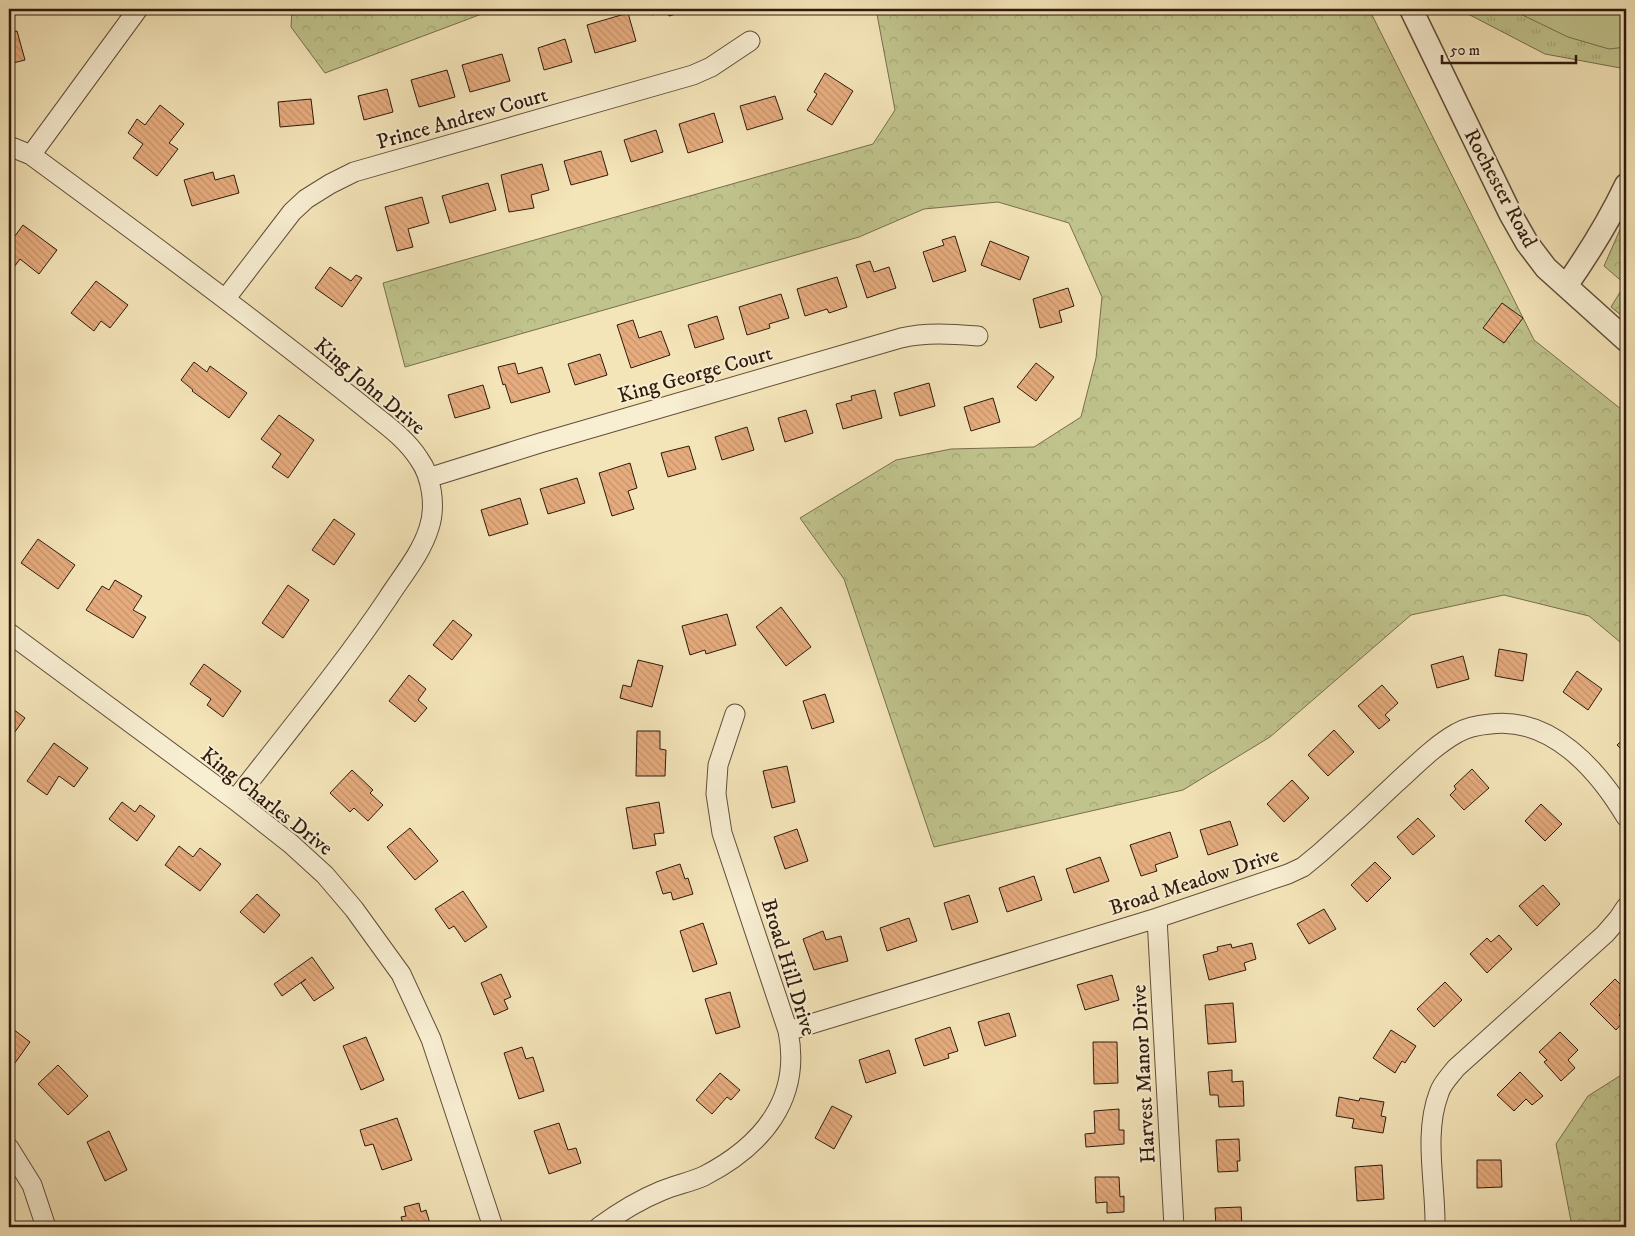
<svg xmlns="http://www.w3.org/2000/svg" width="1635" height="1236" font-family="'IM FELL DW Pica',serif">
<defs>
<pattern id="grass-tufts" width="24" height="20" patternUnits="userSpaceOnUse" patternTransform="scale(1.25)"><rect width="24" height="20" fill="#c0c38c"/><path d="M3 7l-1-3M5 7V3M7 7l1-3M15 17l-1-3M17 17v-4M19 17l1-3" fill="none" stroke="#a5a778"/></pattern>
<pattern id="forest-crowns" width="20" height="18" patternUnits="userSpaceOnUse" patternTransform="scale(1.25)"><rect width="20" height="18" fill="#c0c38c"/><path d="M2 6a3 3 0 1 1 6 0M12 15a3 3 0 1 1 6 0" fill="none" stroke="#a5a778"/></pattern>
<pattern id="building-back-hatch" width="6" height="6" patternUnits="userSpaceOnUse" patternTransform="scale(1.25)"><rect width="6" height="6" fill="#e6ac7e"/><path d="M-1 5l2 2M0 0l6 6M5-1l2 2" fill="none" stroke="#c6936c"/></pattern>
</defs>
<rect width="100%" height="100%" fill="#f4e5b9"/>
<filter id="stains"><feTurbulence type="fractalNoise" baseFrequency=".004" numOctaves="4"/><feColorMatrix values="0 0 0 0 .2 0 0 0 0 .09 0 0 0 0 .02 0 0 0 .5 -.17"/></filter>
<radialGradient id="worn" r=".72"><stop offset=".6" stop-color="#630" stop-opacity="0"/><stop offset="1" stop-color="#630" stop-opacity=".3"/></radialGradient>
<path fill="url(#grass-tufts)" stroke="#786e4d" d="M 1466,9 L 1626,9 L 1626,69 L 1545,54 L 1468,14 Z"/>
<path fill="url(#forest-crowns)" stroke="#786e4d" d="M 292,9 L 495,9 L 325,73 L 291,27 Z
M 876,9 L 1369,9 L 1534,340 L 1626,413 L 1626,647 L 1589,616 L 1504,595 L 1411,615 L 1270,737 L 1183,790 L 934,847 L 844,579 L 800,518 L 896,460 L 951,449 L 1034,447 L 1081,417 L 1096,358 L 1102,297 L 1069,223 L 998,202 L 924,209 L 859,237 L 405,367 L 383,283 L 873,144 L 895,110 Z
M 1626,216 L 1626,319 L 1611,307 L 1625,284 L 1604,266 Z
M 1626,1072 L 1626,1227 L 1569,1227 L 1571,1221 L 1556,1144 L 1588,1096 Z"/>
<path fill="#c0c38c" stroke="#786e4d" d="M 1510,9 L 1626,9 L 1626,47 L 1609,49 L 1568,37 Z"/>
<path fill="url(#building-back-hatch)" stroke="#2f1a0e" d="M 651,9 L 689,9 L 690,10 L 669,16 L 667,11 L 652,15 Z
M 628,13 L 636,41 L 595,53 L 587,25 Z
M 17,31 L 25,60 L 9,64 L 9,33 Z
M 565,39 L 572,62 L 544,70 L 538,48 Z
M 502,54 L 510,81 L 470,92 L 462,65 Z
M 447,70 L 455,97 L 419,107 L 411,80 Z
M 825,73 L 853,91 L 832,125 L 807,110 L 817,94 L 814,92 Z
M 387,89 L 393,112 L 364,120 L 358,96 Z
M 775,96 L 783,119 L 747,130 L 740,106 Z
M 311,99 L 314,124 L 280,127 L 278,102 Z
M 160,105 L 184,124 L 169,143 L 178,149 L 157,176 L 133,158 L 143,144 L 128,133 L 137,119 L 145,125 Z
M 714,113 L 723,142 L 688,153 L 679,124 Z
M 656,130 L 663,152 L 631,162 L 624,140 Z
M 601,151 L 608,175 L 571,185 L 564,161 Z
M 542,164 L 549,190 L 531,195 L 534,208 L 509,212 L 501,175 Z
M 213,172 L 215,180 L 234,175 L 239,193 L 192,206 L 184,180 Z
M 488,183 L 496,210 L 450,223 L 442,196 Z
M 422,197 L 429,223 L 408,229 L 413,247 L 397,251 L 385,207 Z
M 23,225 L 57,250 L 39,274 L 20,259 L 9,274 L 9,244 Z
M 955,236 L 966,271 L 933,282 L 923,252 L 944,245 L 942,240 Z
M 990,241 L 1029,257 L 1020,280 L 981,265 Z
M 870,261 L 874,272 L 889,267 L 896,288 L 867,298 L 856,265 Z
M 330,267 L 351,281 L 356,275 L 362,278 L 342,307 L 315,288 Z
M 837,277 L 847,307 L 829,313 L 827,309 L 805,316 L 797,289 Z
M 96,281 L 128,305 L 110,328 L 101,321 L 94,331 L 71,313 Z
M 1068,288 L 1074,306 L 1059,311 L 1062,322 L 1040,328 L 1033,299 Z
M 781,294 L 789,318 L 769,324 L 770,328 L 747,335 L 739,307 Z
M 1502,303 L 1523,318 L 1504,343 L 1483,328 Z
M 717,316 L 724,339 L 695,348 L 688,325 Z
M 633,320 L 639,338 L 661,331 L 670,355 L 631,368 L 617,325 Z
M 600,354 L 607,375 L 575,385 L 568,364 Z
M 194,362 L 207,372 L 210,366 L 247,393 L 229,418 L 192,391 L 193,390 L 181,380 Z
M 515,363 L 518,374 L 542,367 L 550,392 L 511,403 L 505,384 L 503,385 L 498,367 Z
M 1036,363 L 1054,377 L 1036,401 L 1017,387 Z
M 929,383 L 935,406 L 900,416 L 894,393 Z
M 483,385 L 490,408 L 455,418 L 448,395 Z
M 875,390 L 882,418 L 843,429 L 836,404 L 852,400 L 851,396 Z
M 993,398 L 1000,422 L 971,431 L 964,407 Z
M 806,410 L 813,433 L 785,442 L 778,418 Z
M 279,415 L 314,440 L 288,478 L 272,467 L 281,454 L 261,439 Z
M 747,427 L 754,450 L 722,460 L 715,437 Z
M 689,446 L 696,469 L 668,477 L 661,453 Z
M 630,463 L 637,488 L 628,491 L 634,509 L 612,516 L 599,473 Z
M 577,478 L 585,503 L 548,514 L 540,489 Z
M 520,498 L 528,524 L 489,536 L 481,510 Z
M 334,519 L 355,534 L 334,565 L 312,550 Z
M 38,539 L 75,565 L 58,589 L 21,563 Z
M 115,580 L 142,596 L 133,610 L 146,617 L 133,638 L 86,610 L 102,586 L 109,590 Z
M 288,585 L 309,600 L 283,638 L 262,623 Z
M 781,607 L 811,647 L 786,666 L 756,627 Z
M 727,614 L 736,645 L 706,654 L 705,650 L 690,655 L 682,626 Z
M 453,620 L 472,635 L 452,660 L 433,645 Z
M 1499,649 L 1527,654 L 1523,681 L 1495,676 Z
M 1463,656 L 1469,679 L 1437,688 L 1431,665 Z
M 638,660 L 663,666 L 652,707 L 620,698 L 623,685 L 631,687 Z
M 204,664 L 241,691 L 223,717 L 207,705 L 211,699 L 190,684 Z
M 1577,671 L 1602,689 L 1588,710 L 1563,692 Z
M 409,675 L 426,689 L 418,700 L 427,708 L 415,722 L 389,701 Z
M 1382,685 L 1398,703 L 1385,715 L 1390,720 L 1379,729 L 1358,706 Z
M 825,694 L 834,722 L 812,729 L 803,701 Z
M 9,706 L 25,718 L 9,740 Z
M 1334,730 L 1354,752 L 1328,776 L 1308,755 Z
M 637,731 L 660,731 L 660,749 L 666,750 L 665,776 L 636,776 Z
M 1626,737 L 1626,754 L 1617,745 Z
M 54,743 L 88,768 L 74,787 L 59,776 L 47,795 L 27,781 Z
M 787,766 L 795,802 L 772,808 L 763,771 Z
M 1472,769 L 1489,788 L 1464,810 L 1450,795 L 1456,789 L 1454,786 Z
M 352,770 L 373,790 L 370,793 L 383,805 L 368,821 L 354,808 L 350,812 L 330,793 Z
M 1292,780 L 1309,798 L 1284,822 L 1267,804 Z
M 122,802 L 135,812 L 140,805 L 155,816 L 137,841 L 109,819 Z
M 659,802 L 664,833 L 654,834 L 656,845 L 633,849 L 626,808 Z
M 1541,804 L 1562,824 L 1545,841 L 1525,821 Z
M 1418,818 L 1435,836 L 1413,855 L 1397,837 Z
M 1230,821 L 1238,845 L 1208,855 L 1200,830 Z
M 410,828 L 438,861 L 415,880 L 387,847 Z
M 797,829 L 808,861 L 785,869 L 774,837 Z
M 1170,832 L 1178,857 L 1155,865 L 1157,871 L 1141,876 L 1130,845 Z
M 179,846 L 193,857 L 200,848 L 221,864 L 200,891 L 165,865 Z
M 1100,857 L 1109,881 L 1074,893 L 1066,869 Z
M 1375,862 L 1391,878 L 1367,902 L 1351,885 Z
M 680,864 L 685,879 L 688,878 L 693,894 L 673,900 L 671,892 L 663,894 L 656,872 Z
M 1034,876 L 1042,900 L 1007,912 L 999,888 Z
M 1543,885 L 1560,904 L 1537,926 L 1519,906 Z
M 463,891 L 487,927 L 465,942 L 454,926 L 449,929 L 435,909 Z
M 257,894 L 280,915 L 264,933 L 240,912 Z
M 969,895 L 978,922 L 952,930 L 944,903 Z
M 1324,909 L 1336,929 L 1309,944 L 1297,924 Z
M 909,918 L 917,941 L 887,951 L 880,928 Z
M 703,923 L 717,964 L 693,972 L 680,931 Z
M 823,931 L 826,940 L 841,936 L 848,961 L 814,970 L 803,939 Z
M 1499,935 L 1512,949 L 1487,973 L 1470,954 L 1487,938 L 1491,942 Z
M 1252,943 L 1256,959 L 1244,963 L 1246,970 L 1209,980 L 1203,955 L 1218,951 L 1217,947 L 1231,944 L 1232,948 Z
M 312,957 L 334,988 L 314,1001 L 301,983 L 306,979 L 282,996 L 274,984 Z
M 501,974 L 511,997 L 504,1000 L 508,1009 L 494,1015 L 481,983 Z
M 1112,975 L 1119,1000 L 1085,1010 L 1077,985 Z
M 1615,979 L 1626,990 L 1626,1007 L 1619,1015 L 1624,1021 L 1616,1030 L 1590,1004 Z
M 1445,982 L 1462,1000 L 1434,1027 L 1417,1009 Z
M 730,992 L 740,1027 L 716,1034 L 705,999 Z
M 1233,1003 L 1236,1042 L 1208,1044 L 1205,1005 Z
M 1009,1013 L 1016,1036 L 985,1046 L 978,1022 Z
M 9,1026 L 30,1042 L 15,1063 L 9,1059 Z
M 950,1027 L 958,1051 L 948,1054 L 949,1058 L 924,1066 L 915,1039 Z
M 1391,1030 L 1416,1046 L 1405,1063 L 1402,1061 L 1395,1073 L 1373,1058 Z
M 1560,1032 L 1578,1050 L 1568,1060 L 1575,1068 L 1561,1081 L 1544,1062 L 1547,1060 L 1539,1052 Z
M 366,1037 L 384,1080 L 361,1090 L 343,1046 Z
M 1093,1042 L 1117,1042 L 1118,1083 L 1094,1084 Z
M 522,1047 L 526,1059 L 533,1057 L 544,1091 L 519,1099 L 504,1053 Z
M 889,1050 L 896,1073 L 866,1083 L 859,1060 Z
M 58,1065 L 88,1096 L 68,1115 L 38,1084 Z
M 1232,1070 L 1232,1082 L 1243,1081 L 1244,1106 L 1219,1107 L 1218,1095 L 1210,1095 L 1208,1072 Z
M 1520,1072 L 1543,1096 L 1532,1105 L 1526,1099 L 1514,1111 L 1497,1095 Z
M 720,1073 L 740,1090 L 731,1100 L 727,1097 L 712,1114 L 696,1100 Z
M 1339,1097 L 1359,1101 L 1360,1098 L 1384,1102 L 1381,1116 L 1386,1117 L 1383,1133 L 1352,1128 L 1354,1119 L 1336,1116 Z
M 832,1106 L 852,1116 L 834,1149 L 815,1138 Z
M 1119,1109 L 1119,1130 L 1124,1130 L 1124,1144 L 1086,1147 L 1085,1134 L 1095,1133 L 1094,1111 Z
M 397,1118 L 412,1160 L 382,1170 L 373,1144 L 365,1146 L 360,1130 Z
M 559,1123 L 568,1150 L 576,1148 L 581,1163 L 549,1174 L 534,1131 Z
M 109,1131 L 127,1170 L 105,1181 L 87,1142 Z
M 1239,1139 L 1240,1161 L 1237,1161 L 1238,1171 L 1218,1172 L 1216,1140 Z
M 1477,1160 L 1501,1160 L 1502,1187 L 1477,1188 Z
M 1382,1165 L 1384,1199 L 1357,1201 L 1355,1167 Z
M 1095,1177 L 1119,1177 L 1120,1197 L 1124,1196 L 1124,1212 L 1107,1213 L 1107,1202 L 1096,1203 Z
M 419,1203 L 421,1212 L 426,1210 L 431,1227 L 404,1227 L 401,1217 L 406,1216 L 404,1207 Z
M 1241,1207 L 1242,1227 L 1216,1227 L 1215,1208 Z"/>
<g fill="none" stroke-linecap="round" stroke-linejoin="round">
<defs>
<path id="minor" d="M 9,146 L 31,155 C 128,226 223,296 317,370 C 335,384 353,398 370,412 C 388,426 407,440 419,459 C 432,477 436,507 429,528 C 421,554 402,576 388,598 C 341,668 286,734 235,800
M 31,155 L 138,9
M 226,298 L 292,212 L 306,199 L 330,184 L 354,172 L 693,75 L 711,67 L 750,41
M 428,478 L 540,443 L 901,338 C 926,332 952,334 978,336
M 9,633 L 235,800 L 291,844 L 325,875 L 354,909 L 401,974 L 431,1039 L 493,1227
M 1157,918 L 1174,1227
M 788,1031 L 1157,918 L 1288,874 L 1303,867 L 1320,853 C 1346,830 1371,807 1396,783 C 1416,765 1434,746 1457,733 C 1467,727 1479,725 1490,724 C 1551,716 1598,770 1626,817
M 9,1148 L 32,1185 L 46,1227
M 599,1227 C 618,1213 639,1200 661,1191 C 675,1185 691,1182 704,1176 C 762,1146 802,1099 788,1031 L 722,833 L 716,794 L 718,765 L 735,714
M 1435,1227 C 1436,1184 1423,1135 1439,1093 C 1442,1083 1450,1076 1456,1068 L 1605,934 L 1618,919 L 1626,907"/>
<path id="tertiary" d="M 1411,9 L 1510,213 L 1527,243 L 1546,268 L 1626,340
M 1566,286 C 1589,253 1609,221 1626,185"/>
</defs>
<use href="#minor" stroke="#604d39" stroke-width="21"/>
<use href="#tertiary" stroke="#604d39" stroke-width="25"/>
<use href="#minor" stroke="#f8eed2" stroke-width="19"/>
<use href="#tertiary" stroke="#f8eed2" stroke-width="22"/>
</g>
<g text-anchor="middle" stroke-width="4" stroke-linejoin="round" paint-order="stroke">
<g font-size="21" fill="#2f1a0e" stroke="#f8eed2">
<text transform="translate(462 118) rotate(-16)" y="7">Prince Andrew Court</text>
<text transform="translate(1501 188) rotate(62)" y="7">Rochester Road</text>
<text transform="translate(695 374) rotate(-16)" y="7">King George Court</text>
<text transform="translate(370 386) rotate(40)" y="7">King John Drive</text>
<text transform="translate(267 801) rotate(38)" y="7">King Charles Drive</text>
<text transform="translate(1194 881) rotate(-18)" y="7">Broad Meadow Drive</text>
<text transform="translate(789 967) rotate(73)" y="7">Broad Hill Drive</text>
<text transform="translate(1143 1074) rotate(-93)" y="7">Harvest Manor Drive</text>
</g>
</g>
<rect width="1635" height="1236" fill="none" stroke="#f4e5b9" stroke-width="30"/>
<rect x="10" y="10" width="1615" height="1216" fill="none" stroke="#2f1a0e" stroke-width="2.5"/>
<rect x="15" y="15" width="1605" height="1206" fill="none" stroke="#2f1a0e"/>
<path d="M1442 55v8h134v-8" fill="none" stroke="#2f1a0e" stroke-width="2.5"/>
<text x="1450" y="55" font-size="15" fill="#2f1a0e" stroke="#f8eed2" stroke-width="4" paint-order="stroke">50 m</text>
<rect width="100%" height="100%" filter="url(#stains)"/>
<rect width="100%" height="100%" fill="url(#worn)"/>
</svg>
